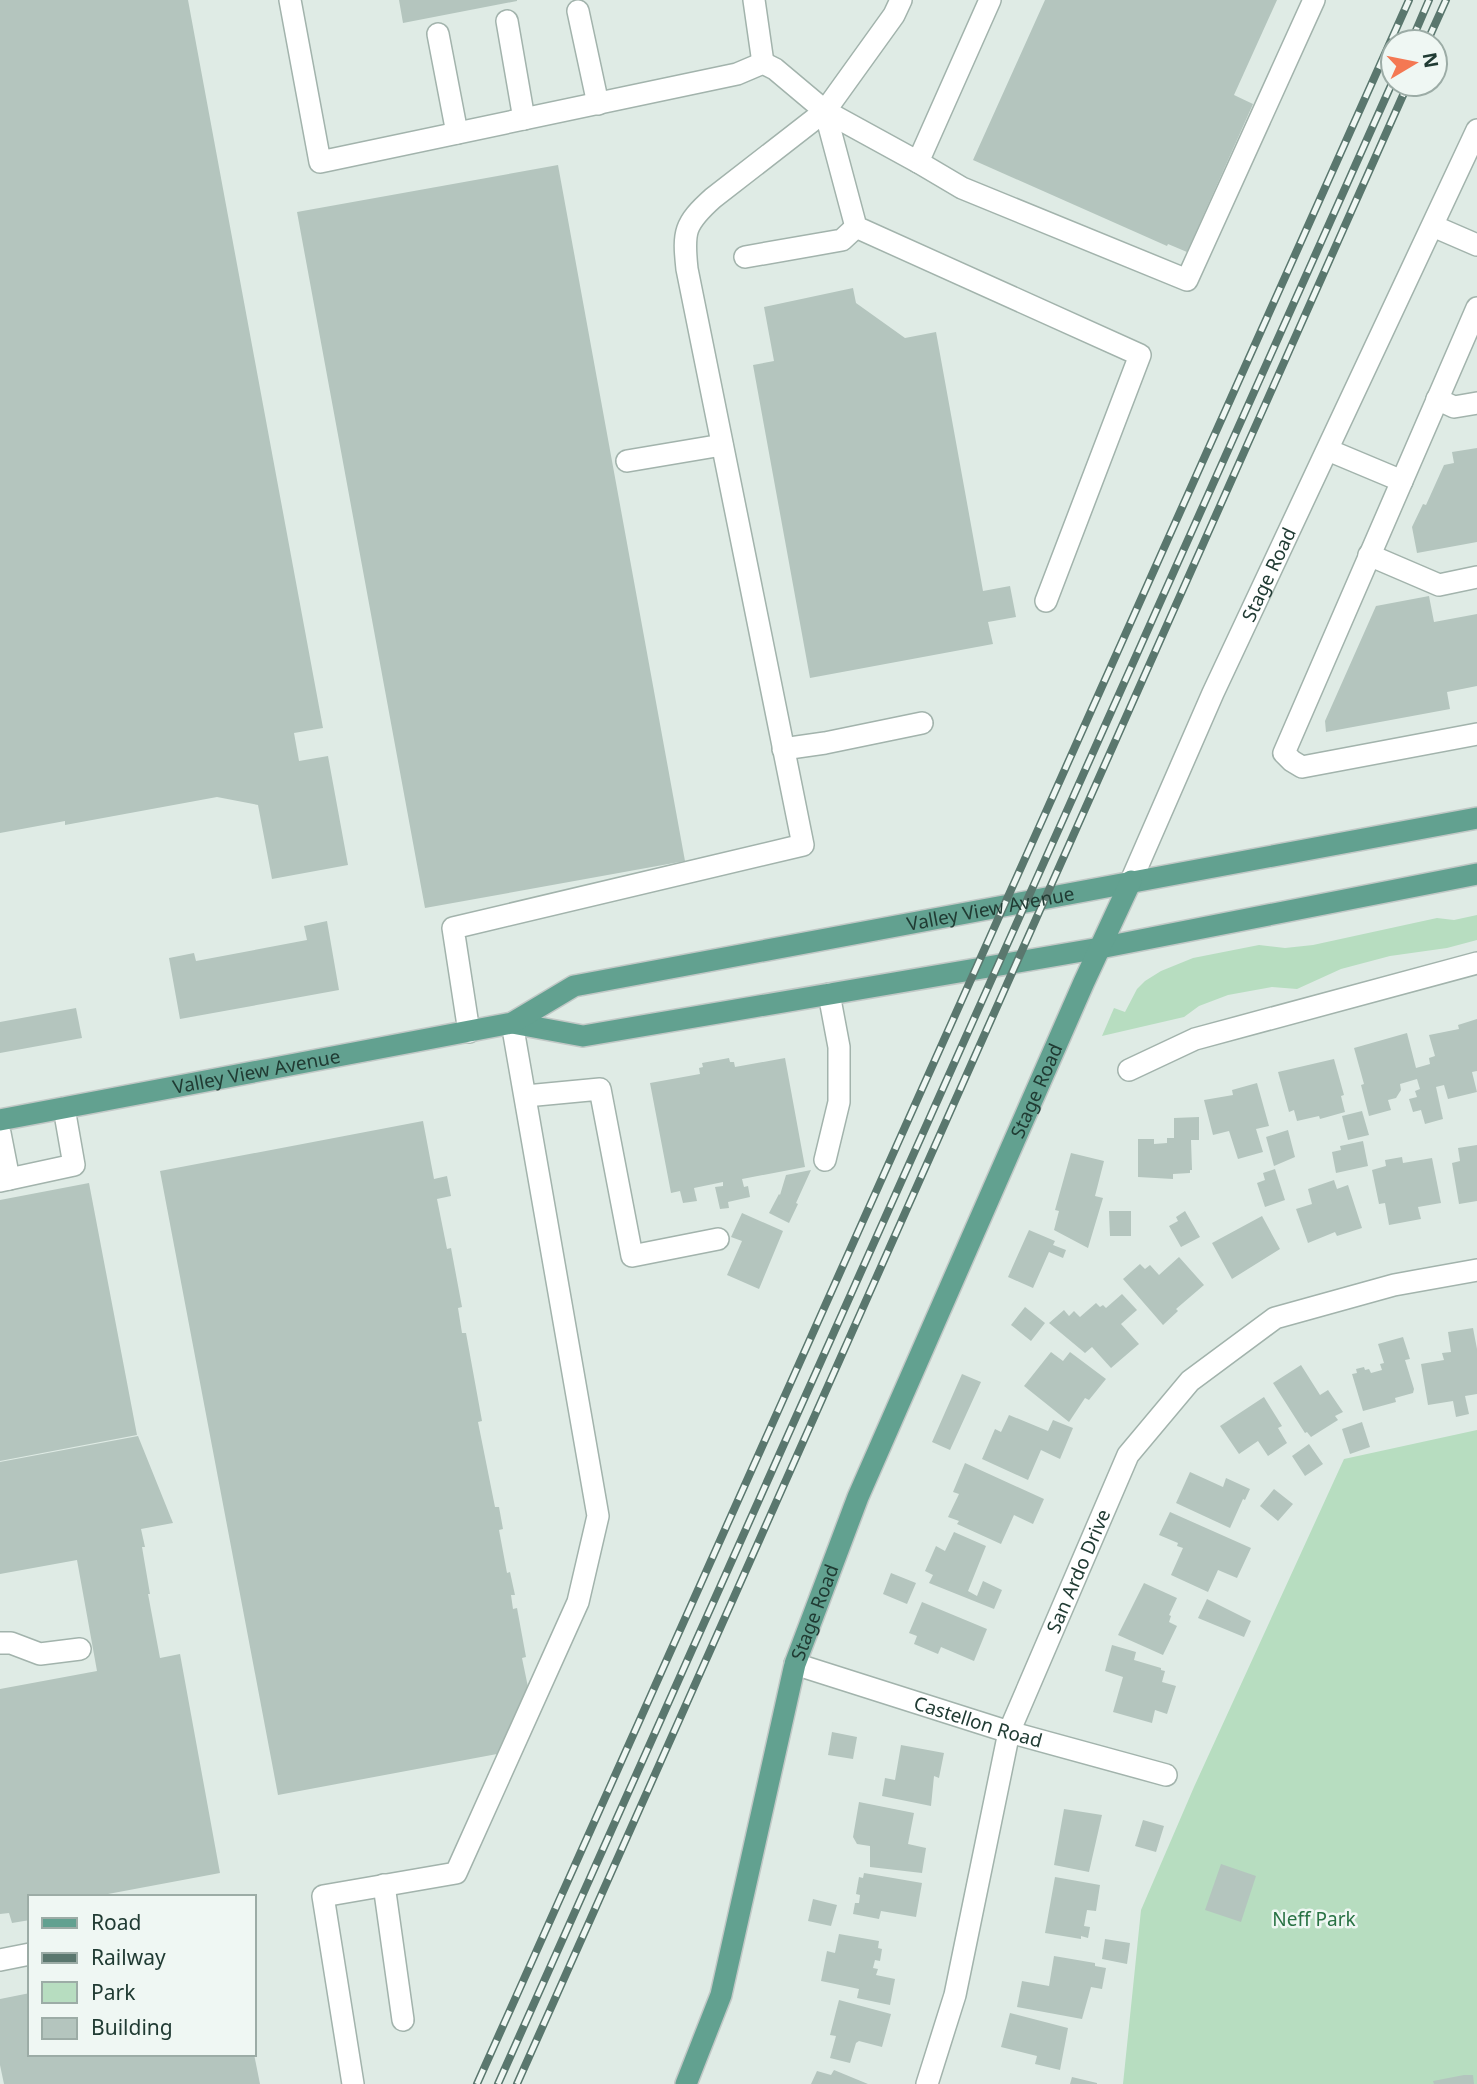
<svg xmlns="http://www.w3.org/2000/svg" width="1477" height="2084" font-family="'Noto Sans',sans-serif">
<rect width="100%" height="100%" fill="#dfebe5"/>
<path fill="#b7ddc0" d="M 1477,915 L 1477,940 L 1447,948 L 1390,956 L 1341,969 L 1297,989 L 1272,987 L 1228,995 L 1199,1006 L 1184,1017 L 1102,1036 L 1114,1008 L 1125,1012 L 1137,989 L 1145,981 L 1161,971 L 1193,958 L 1259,945 L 1285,948 L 1313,945 L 1437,918 L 1454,920 Z
M 1477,1430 L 1477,2084 L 1123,2084 L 1141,1910 L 1194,1787 L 1344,1459 Z"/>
<path fill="#b4c5be" d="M 0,0 L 188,0 L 323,728 L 294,733 L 299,761 L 328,756 L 348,865 L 272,879 L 258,805 L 217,797 L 65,825 L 65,821 L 0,833 Z
M 399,0 L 517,0 L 517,1 L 403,23 Z
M 1045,0 L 1277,0 L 1234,95 L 1253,104 L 1187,252 L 1168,244 L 1167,246 L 973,160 Z
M 558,165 L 685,861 L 425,908 L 297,212 Z
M 853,288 L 856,303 L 905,338 L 936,332 L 983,591 L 1010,586 L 1016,617 L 988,622 L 993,644 L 810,678 L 753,365 L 774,361 L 764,307 Z
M 1477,448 L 1477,542 L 1417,553 L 1412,527 L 1423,504 L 1426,505 L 1444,465 L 1454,463 L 1452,452 Z
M 1429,596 L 1434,622 L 1477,614 L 1477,686 L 1447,692 L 1450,709 L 1326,732 L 1325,721 L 1376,606 Z
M 327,921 L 339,990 L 180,1019 L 169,958 L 194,953 L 196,961 L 307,940 L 304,926 Z
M 76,1008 L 82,1038 L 0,1053 L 0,1022 Z
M 1477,1019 L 1477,1071 L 1472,1072 L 1477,1092 L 1448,1099 L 1444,1085 L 1436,1087 L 1443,1119 L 1425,1124 L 1421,1110 L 1413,1112 L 1409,1099 L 1417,1097 L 1415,1091 L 1420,1089 L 1417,1079 L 1400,1084 L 1401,1090 L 1396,1098 L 1388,1100 L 1391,1110 L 1369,1116 L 1361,1085 L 1364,1084 L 1354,1048 L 1407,1033 L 1416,1068 L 1430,1064 L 1429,1058 L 1435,1056 L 1429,1035 L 1459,1029 L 1458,1025 Z
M 729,1058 L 730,1062 L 734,1062 L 735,1067 L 785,1058 L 805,1167 L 742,1179 L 744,1187 L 748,1186 L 750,1197 L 728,1202 L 729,1208 L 720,1209 L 715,1187 L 723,1186 L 723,1182 L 694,1188 L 697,1201 L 683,1203 L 680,1191 L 671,1193 L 650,1083 L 700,1074 L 699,1068 L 703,1067 L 702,1063 Z
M 1334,1059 L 1344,1095 L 1341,1096 L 1345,1112 L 1320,1119 L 1319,1116 L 1297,1121 L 1294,1110 L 1289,1112 L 1278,1072 Z
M 1257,1083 L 1269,1126 L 1256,1129 L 1263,1152 L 1238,1159 L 1229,1131 L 1213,1135 L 1204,1100 L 1233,1095 L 1232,1090 Z
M 1362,1111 L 1369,1135 L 1348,1140 L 1342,1116 Z
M 1199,1117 L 1199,1140 L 1191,1140 L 1192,1170 L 1190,1170 L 1190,1173 L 1173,1174 L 1173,1179 L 1138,1177 L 1138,1139 L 1154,1139 L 1154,1144 L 1167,1143 L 1167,1138 L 1174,1138 L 1174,1118 Z
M 423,1121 L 434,1179 L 447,1176 L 451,1196 L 437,1199 L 447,1249 L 451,1248 L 462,1307 L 458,1308 L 462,1333 L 466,1333 L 482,1421 L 478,1422 L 495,1507 L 499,1507 L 503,1529 L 499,1530 L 507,1573 L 510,1572 L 515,1595 L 511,1595 L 513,1609 L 517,1608 L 526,1657 L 522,1658 L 528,1687 L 497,1754 L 278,1795 L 160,1171 Z
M 1288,1130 L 1295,1157 L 1274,1166 L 1266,1137 Z
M 1363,1141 L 1368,1166 L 1336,1173 L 1332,1152 L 1341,1150 L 1340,1146 Z
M 1477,1145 L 1477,1201 L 1459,1204 L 1452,1163 L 1460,1161 L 1458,1148 Z
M 1071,1153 L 1104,1161 L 1095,1196 L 1103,1198 L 1088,1248 L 1054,1230 L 1059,1211 L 1055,1210 Z
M 1402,1157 L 1403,1163 L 1432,1158 L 1441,1203 L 1418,1207 L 1421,1219 L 1389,1225 L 1385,1203 L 1379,1204 L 1372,1170 L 1386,1166 L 1385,1160 Z
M 1275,1169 L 1285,1200 L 1265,1207 L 1257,1183 L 1265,1180 L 1263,1173 Z
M 811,1170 L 796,1203 L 798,1204 L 789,1223 L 769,1213 L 779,1194 L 780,1195 L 786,1175 Z
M 1334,1180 L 1337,1189 L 1348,1185 L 1362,1228 L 1337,1236 L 1335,1232 L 1308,1243 L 1296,1209 L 1312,1204 L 1308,1189 Z
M 89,1183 L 137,1435 L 0,1461 L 0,1200 Z
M 1109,1211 L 1131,1211 L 1131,1236 L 1110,1236 Z
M 1185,1211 L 1200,1237 L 1181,1247 L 1169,1226 L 1178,1221 L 1176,1217 Z
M 742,1213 L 783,1231 L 759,1289 L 727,1275 L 742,1241 L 731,1237 Z
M 1262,1216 L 1280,1249 L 1232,1279 L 1212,1243 Z
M 1029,1230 L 1055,1241 L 1053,1245 L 1066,1250 L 1063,1258 L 1049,1252 L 1033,1288 L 1008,1277 Z
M 1179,1257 L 1204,1285 L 1176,1309 L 1178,1311 L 1163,1325 L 1123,1279 L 1140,1264 L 1145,1269 L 1150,1265 L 1159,1275 Z
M 1122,1294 L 1137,1310 L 1121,1324 L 1139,1344 L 1111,1368 L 1092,1347 L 1085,1353 L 1049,1323 L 1064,1310 L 1069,1316 L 1074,1311 L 1080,1317 L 1096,1303 L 1100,1307 L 1103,1305 L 1106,1308 Z
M 1025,1307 L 1045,1323 L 1031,1341 L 1011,1325 Z
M 1473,1328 L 1477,1349 L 1477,1394 L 1465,1396 L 1469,1414 L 1456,1417 L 1453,1401 L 1428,1405 L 1421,1364 L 1444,1360 L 1442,1353 L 1451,1352 L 1448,1332 Z
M 1403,1337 L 1410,1359 L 1405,1360 L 1414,1389 L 1413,1393 L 1395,1398 L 1396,1402 L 1363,1411 L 1352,1374 L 1357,1373 L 1356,1369 L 1364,1367 L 1365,1370 L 1369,1369 L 1371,1373 L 1382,1370 L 1380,1364 L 1384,1363 L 1378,1344 Z
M 1051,1352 L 1063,1361 L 1070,1352 L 1106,1379 L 1089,1400 L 1085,1398 L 1069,1422 L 1024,1386 Z
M 1301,1365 L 1320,1395 L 1328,1390 L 1343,1412 L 1335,1416 L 1338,1420 L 1311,1437 L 1307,1432 L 1305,1433 L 1273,1383 Z
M 962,1374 L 981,1382 L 950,1450 L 932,1442 Z
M 1264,1397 L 1282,1426 L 1278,1428 L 1287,1443 L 1268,1456 L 1258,1441 L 1239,1454 L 1220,1426 Z
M 1009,1415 L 1048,1431 L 1053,1420 L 1073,1428 L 1060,1459 L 1041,1450 L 1028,1480 L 982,1459 L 995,1429 L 1001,1432 Z
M 1362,1422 L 1370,1447 L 1350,1454 L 1342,1429 Z
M 138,1436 L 173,1523 L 141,1529 L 145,1547 L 142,1547 L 150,1594 L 148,1594 L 160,1658 L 180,1654 L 220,1873 L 92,1897 L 30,1897 L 30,1920 L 12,1923 L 9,1913 L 0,1914 L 0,1689 L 97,1671 L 77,1560 L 0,1574 L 0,1462 Z
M 1309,1444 L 1323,1464 L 1305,1476 L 1292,1456 Z
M 965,1463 L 1044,1499 L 1033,1524 L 1014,1515 L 1001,1544 L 957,1524 L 959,1521 L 948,1517 L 959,1494 L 953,1492 Z
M 1190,1472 L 1223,1487 L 1226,1478 L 1250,1489 L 1245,1500 L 1243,1499 L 1230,1528 L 1176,1503 Z
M 1274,1489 L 1293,1504 L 1278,1521 L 1260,1506 Z
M 1170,1512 L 1251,1548 L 1237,1578 L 1218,1570 L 1208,1592 L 1171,1575 L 1183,1548 L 1177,1546 L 1178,1543 L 1159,1535 Z
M 954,1532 L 986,1546 L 968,1591 L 977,1596 L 983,1581 L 1002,1590 L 994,1609 L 929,1583 L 933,1575 L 925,1571 L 936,1546 L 945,1551 Z
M 891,1573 L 916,1583 L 907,1604 L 883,1594 Z
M 1144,1583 L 1177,1598 L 1169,1615 L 1171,1616 L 1169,1622 L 1177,1626 L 1163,1655 L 1118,1635 Z
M 1207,1599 L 1251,1621 L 1244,1637 L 1198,1618 Z
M 922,1602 L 987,1629 L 974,1661 L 941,1647 L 938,1654 L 914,1644 L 917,1636 L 909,1633 Z
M 1112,1645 L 1136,1652 L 1134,1660 L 1161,1668 L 1161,1670 L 1165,1671 L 1162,1682 L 1176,1686 L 1167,1714 L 1155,1710 L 1152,1723 L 1113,1712 L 1123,1677 L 1105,1671 Z
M 832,1732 L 857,1737 L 853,1759 L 828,1755 Z
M 901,1745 L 944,1753 L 939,1778 L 934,1776 L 931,1806 L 882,1796 L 885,1778 L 895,1780 Z
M 859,1802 L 914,1813 L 908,1844 L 926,1848 L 922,1873 L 870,1867 L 870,1846 L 857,1844 L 853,1837 Z
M 1064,1809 L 1102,1815 L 1089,1872 L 1054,1865 Z
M 1143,1820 L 1164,1826 L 1156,1852 L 1135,1846 Z
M 1221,1864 L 1256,1876 L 1241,1922 L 1205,1910 Z
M 864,1873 L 922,1883 L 916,1917 L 881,1911 L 879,1919 L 853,1914 L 855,1903 L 859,1903 L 860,1895 L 856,1894 L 859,1877 L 863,1878 Z
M 1055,1877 L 1100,1885 L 1096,1911 L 1087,1910 L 1084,1926 L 1090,1927 L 1088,1938 L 1081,1936 L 1081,1939 L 1045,1933 Z
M 813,1899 L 837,1905 L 831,1926 L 808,1921 Z
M 839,1934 L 879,1941 L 878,1948 L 882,1949 L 880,1961 L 875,1960 L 873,1968 L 878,1969 L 876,1975 L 895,1979 L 890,2005 L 857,1998 L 859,1989 L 821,1981 L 827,1951 L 835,1953 Z
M 1105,1939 L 1130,1943 L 1127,1964 L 1102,1959 Z
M 1054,1956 L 1095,1963 L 1095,1966 L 1106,1968 L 1102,1989 L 1091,1987 L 1082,2019 L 1017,2007 L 1022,1981 L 1049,1986 Z
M 30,1993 L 30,2054 L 254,2054 L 260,2084 L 4,2084 L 0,2065 L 0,1999 Z
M 839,2000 L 891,2014 L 882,2047 L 859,2041 L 856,2043 L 850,2063 L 830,2058 L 836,2036 L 830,2035 Z
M 1010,2013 L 1068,2028 L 1060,2070 L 1035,2064 L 1037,2056 L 1001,2047 Z
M 834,2070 L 868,2084 L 811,2084 L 817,2071 L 831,2075 Z
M 1464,2075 L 1473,2075 L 1474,2084 L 1434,2084 L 1433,2081 Z
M 1072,2077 L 1097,2083 L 1097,2084 L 1070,2084 Z"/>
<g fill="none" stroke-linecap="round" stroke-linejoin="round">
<defs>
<g id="minor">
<path d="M 290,0 L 320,162 L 737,74 L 763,63 L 775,69 L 825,111 L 918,162 L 990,0"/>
<path d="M 754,0 L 763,63"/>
<path d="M 578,11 L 598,104"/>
<path d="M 507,21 L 524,119"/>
<path d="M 438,34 L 457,133"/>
<path d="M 825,111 L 856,227 L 1140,355 L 1046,601"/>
<path d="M 918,162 L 962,188 L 1187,280 L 1314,0"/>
<path d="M 1433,226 L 1477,245"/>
<path d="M 745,257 L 842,240 L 856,227"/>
<path d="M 1477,308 L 1284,753 L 1292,761 L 1302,767 L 1477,734"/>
<path d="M 1437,399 L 1454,407 L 1477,403"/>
<path d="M 1328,450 L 1402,481"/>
<path d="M 627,461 L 722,445"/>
<path d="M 1369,555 L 1439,585 L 1477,577"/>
<path d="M 783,749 L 825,743 L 922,723"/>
<path id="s1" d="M 1131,881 L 1213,693 L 1477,130"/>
<path d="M 469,1032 L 453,928 L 803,845 L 687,269 C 683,232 684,224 713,198 L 825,111 L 894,15 L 901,0"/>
<path d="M 1129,1070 L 1195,1039 L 1477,963"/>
<path d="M 526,1096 L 600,1089 L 632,1256 L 718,1239"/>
<path d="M 0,1133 L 9,1179"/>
<path d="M 825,1160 L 839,1102 L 839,1047 L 829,994"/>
<path d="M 0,1181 L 74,1165 L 64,1108"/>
<path d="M 0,1643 L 11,1643 L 40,1654 L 80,1649"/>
<path id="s2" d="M 795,1664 L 1009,1732 L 1166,1775"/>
<path d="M 384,1885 L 403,2020"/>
<path d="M 0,1960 L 30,1954"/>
<path d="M 353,2084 L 323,1896 L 456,1873 L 578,1602 L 598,1516 L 512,1023"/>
<path id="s3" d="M 927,2084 L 955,1995 L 1009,1732 L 1128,1455 L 1190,1381 L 1275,1318 L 1394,1285 L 1477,1270"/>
</g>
<g id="major">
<path d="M 512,1023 L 583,1036 L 1100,948 L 1477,874"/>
<path id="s4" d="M 0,1120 L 512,1023 L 574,986 L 1477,818"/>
<path id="s5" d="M 686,2084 L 721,1995 L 795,1664 L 858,1497 L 1084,982 L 1131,881"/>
</g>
</defs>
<use href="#minor" stroke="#a2b3ac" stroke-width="24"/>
<use href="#major" stroke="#c1c8c6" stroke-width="24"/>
<use href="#minor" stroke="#fff" stroke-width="21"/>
<use href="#major" stroke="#62a190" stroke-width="21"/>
<defs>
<path id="rail" d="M 1411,42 L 1429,0
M 1427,42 L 1446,0
M 477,2084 L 1409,0
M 498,2084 L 1393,81
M 517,2084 L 1408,84"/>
</defs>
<use href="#rail" stroke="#5a776e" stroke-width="8"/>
<use href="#rail" stroke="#eff7f3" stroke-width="5" stroke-dasharray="16" stroke-linecap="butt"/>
</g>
<g text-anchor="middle" stroke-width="5" stroke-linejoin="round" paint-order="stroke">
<g font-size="19" fill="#203b33" stroke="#eff7f3">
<text dy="7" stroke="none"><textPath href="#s1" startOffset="336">Stage Road</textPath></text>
<text dy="7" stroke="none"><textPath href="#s4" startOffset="1017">Valley View Avenue</textPath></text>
<text dy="7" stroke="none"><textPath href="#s4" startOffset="261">Valley View Avenue</textPath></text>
<text dy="7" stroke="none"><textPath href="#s5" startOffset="1057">Stage Road</textPath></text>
<text dy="7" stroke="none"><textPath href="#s3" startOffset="537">San Ardo Drive</textPath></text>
<text dy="7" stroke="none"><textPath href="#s5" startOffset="490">Stage Road</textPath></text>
<text dy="7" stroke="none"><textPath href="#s2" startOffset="192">Castellon Road</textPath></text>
</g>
<g font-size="19" fill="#297244" stroke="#eff7f3">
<text x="1314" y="1926">Neff Park</text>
</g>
</g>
<rect x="28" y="1895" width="228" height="161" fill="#eff7f3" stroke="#9caca6" stroke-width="2"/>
<rect x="42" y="1918" width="35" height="10" fill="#62a190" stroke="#9caca6" stroke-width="2"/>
<text x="91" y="1930" font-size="21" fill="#203b33">Road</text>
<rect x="42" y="1953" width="35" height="10" fill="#5a776e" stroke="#9caca6" stroke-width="2"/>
<text x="91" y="1965" font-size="21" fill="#203b33">Railway</text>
<rect x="42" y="1982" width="35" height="21" fill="#b7ddc0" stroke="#9caca6" stroke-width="2"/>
<text x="91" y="2000" font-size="21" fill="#203b33">Park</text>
<rect x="42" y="2018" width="35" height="21" fill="#b4c5be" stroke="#9caca6" stroke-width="2"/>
<text x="91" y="2035" font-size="21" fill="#203b33">Building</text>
<g transform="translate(1414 63) rotate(80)"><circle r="33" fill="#eff7f3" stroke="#9caca6" stroke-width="2"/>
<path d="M0-5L12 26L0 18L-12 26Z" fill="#f47853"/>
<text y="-10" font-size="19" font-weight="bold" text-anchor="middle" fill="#203b33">N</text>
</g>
</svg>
